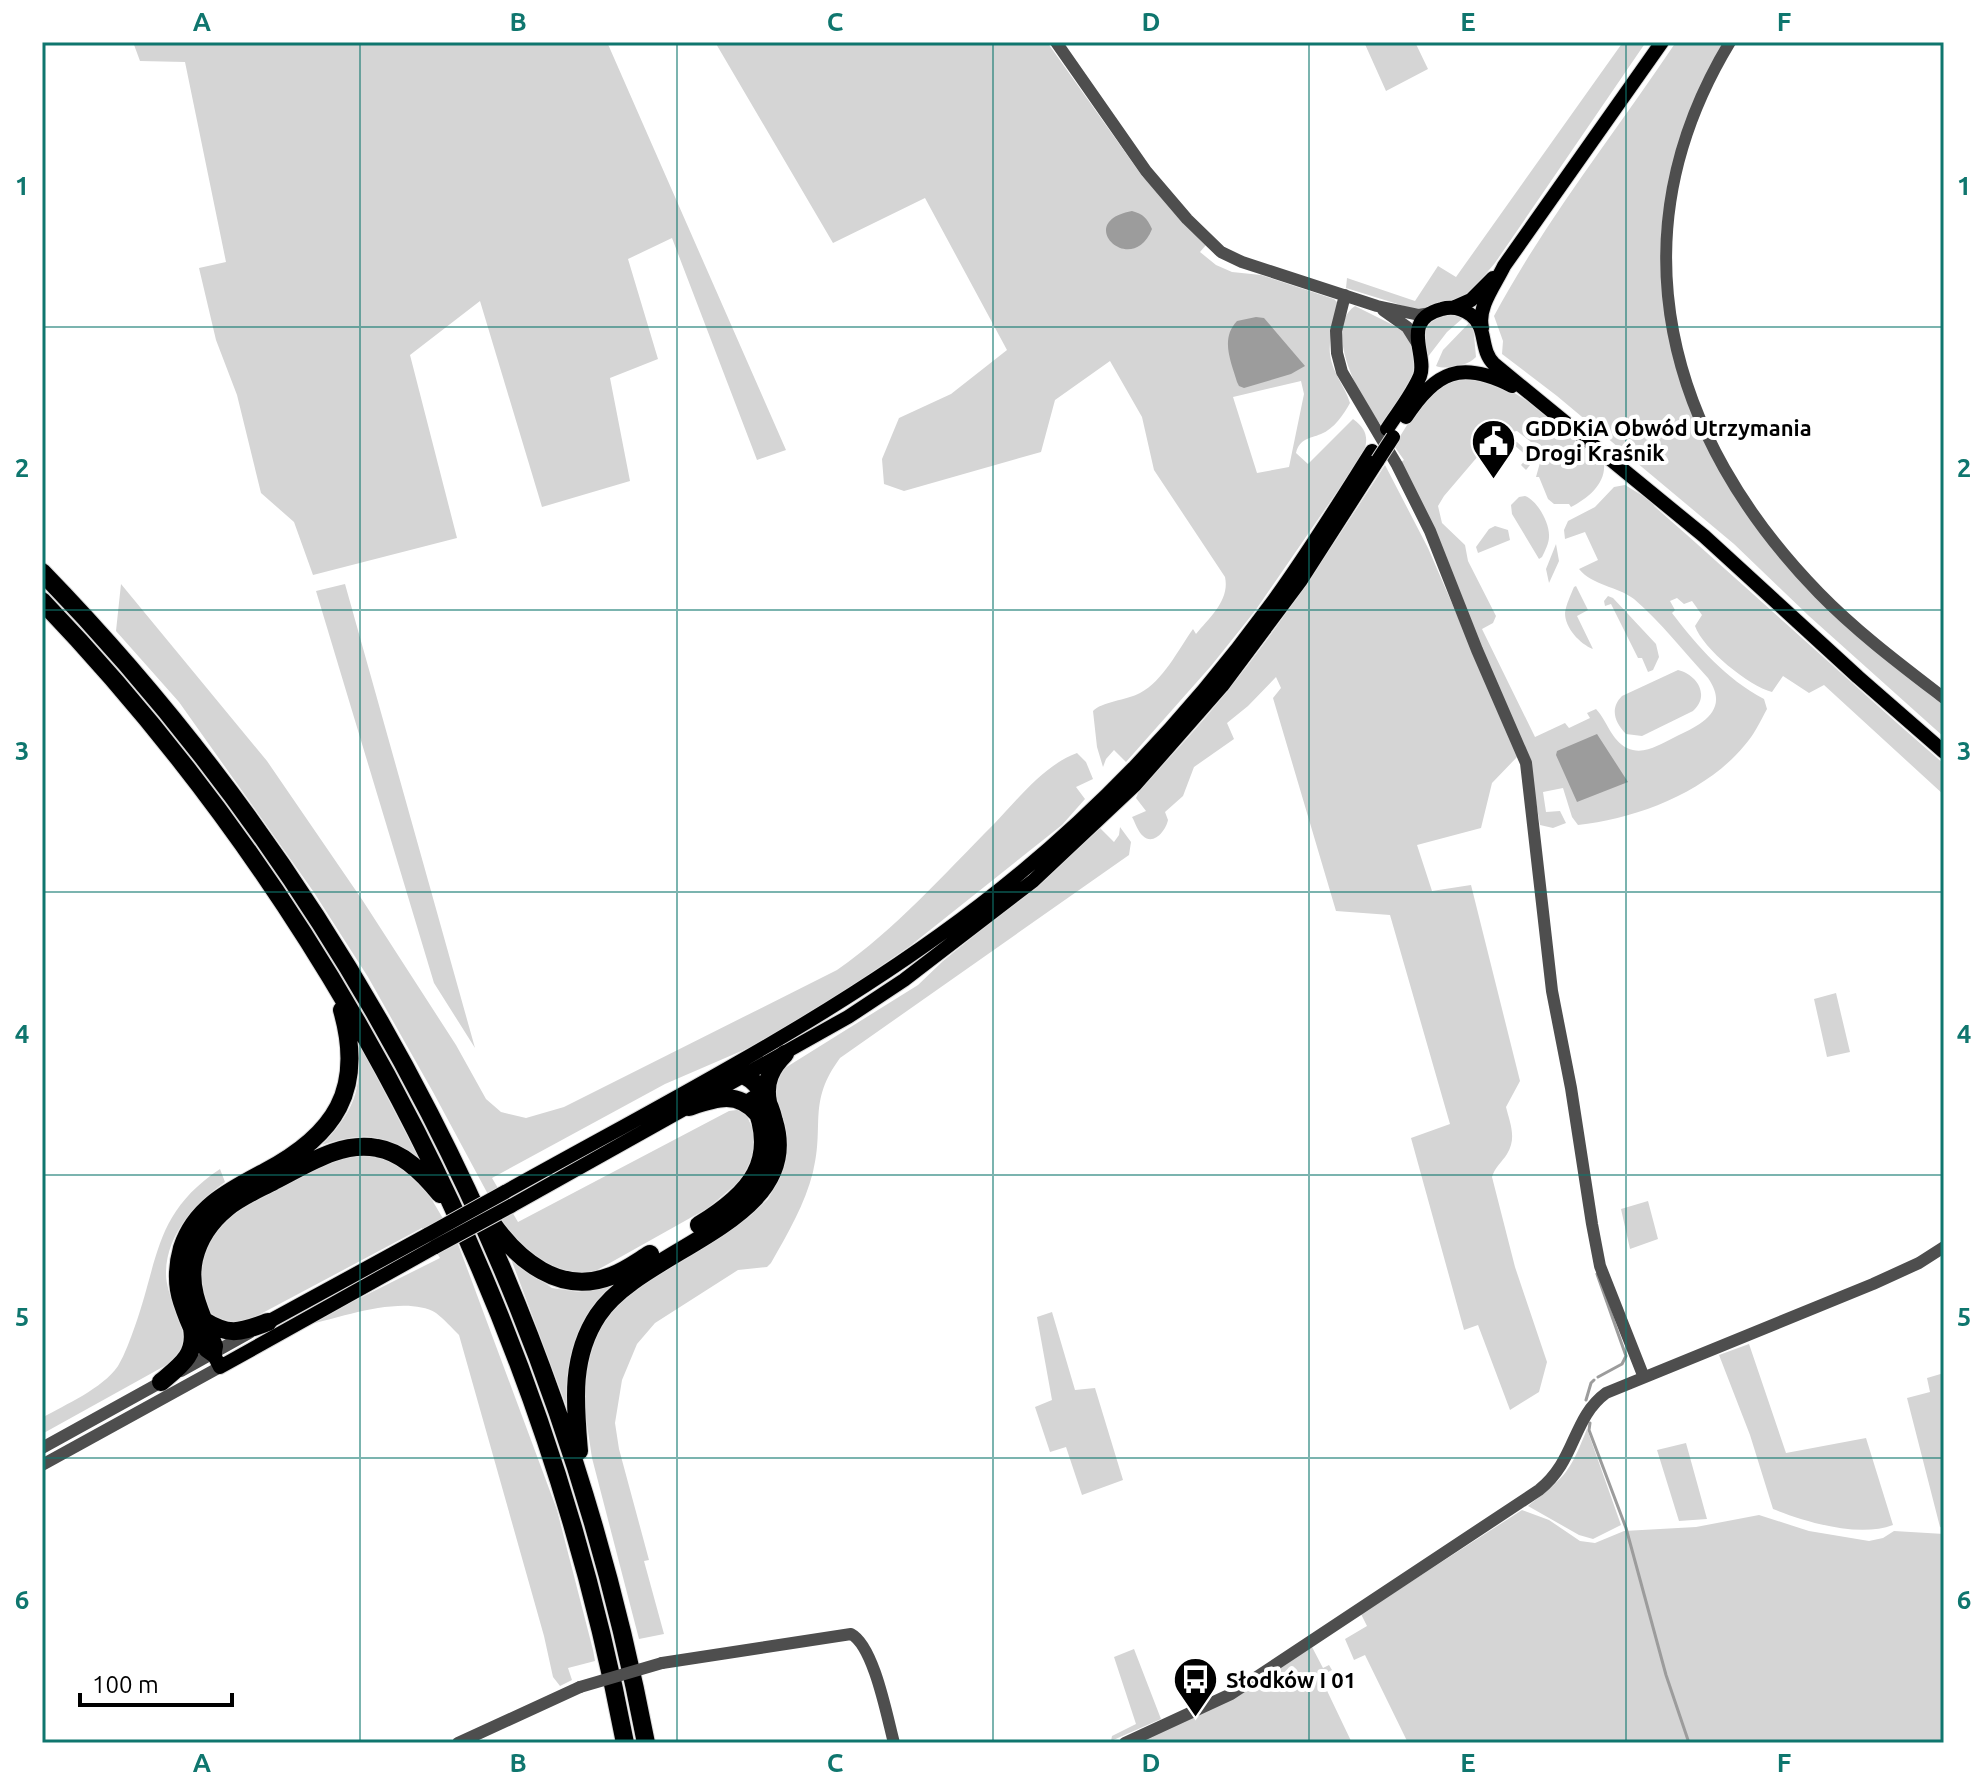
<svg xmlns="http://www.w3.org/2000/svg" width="1986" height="1785" font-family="Ubuntu,sans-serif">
<rect width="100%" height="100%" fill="#fff"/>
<path fill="#d5d5d5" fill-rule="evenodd" d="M 133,42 L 607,42 L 786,450 L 757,460 L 672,238 L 628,259 L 658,359 L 610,378 L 630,481 L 542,507 L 480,301 L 410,355 L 457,538 L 313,575 L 294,522 L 261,493 L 237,395 L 216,340 L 199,268 L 226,262 L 185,62 L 140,61 Z
M 715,42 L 1047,42 L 1142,176 L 1206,245 L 1200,252 L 1216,265 L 1232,272 L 1261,275 L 1334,299 L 1337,302 C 1337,319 1328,336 1330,354 C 1332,373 1345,386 1350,403 C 1344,414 1334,429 1321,434 C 1309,439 1300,438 1296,453 L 1308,464 L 1353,419 C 1367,429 1369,439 1363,454 L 1255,611 L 1211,666 L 1126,762 L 1114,750 L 1106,759 L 1103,767 L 1097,747 L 1093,711 C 1101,702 1127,700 1140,693 C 1163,681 1178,650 1193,629 L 1196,634 C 1210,617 1230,600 1225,577 L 1154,470 L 1142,417 L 1110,361 L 1055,400 L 1041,452 L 904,491 L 884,484 L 882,459 L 899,418 L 951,394 L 1007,350 L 925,198 L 833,243 ZM 1301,381 L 1304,394 L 1289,467 L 1257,473 L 1233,397 Z
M 1364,42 L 1415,42 L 1428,69 L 1386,91 Z
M 1623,42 L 1646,42 L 1495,263 L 1466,297 L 1420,311 L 1346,288 L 1347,278 L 1415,301 L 1438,266 L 1456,277 Z
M 1676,42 L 1726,42 C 1704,77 1693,115 1681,154 C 1676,171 1669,189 1665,206 C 1658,239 1661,277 1666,309 C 1685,442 1757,543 1854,632 C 1882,658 1914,681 1944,704 L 1944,737 L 1809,616 L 1734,544 L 1557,396 L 1502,354 L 1503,341 L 1494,316 C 1546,219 1615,133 1676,42 Z
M 1355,306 L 1405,331 C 1426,375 1406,389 1382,426 C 1362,404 1321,329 1355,306 Z
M 1450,313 L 1463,318 L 1447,332 L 1427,358 C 1418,331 1425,322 1450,313 Z
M 1470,322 L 1473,324 L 1476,357 C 1468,366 1446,370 1436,366 L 1443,350 Z
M 1470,377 L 1513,392 L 1535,406 L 1604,463 C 1606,484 1588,498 1571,507 L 1569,504 L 1554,504 L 1548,499 L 1539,477 L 1536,477 L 1541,459 L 1536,446 L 1517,431 L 1496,435 L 1444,496 L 1438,506 L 1442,523 L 1465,545 L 1468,561 L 1496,616 L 1493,623 L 1482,629 L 1535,737 L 1565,723 L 1569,728 L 1590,718 L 1587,713 L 1596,709 C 1608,722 1611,740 1627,748 C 1644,756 1660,744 1675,737 C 1700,725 1731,711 1708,678 C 1684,652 1661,622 1634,599 C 1617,586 1593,586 1579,569 L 1598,560 L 1585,532 L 1565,539 L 1564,530 L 1568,521 L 1595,507 L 1614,487 L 1625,485 L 1653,502 L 1654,506 C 1751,591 1846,679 1944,764 L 1944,795 L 1824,685 L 1809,693 L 1783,676 L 1772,692 C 1749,686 1703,649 1695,626 L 1702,615 L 1692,601 L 1684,604 L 1677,598 L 1670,601 L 1675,610 L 1672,613 C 1699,648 1725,678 1764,699 L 1767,709 C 1760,722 1754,735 1744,746 C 1706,792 1636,819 1578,825 L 1572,817 L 1563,788 L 1543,792 L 1546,812 L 1560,811 L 1566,823 L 1553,828 L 1540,825 L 1532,779 L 1401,462 L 1404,460 L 1394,446 L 1417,409 L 1440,383 Z
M 1508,440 L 1517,442 L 1531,455 L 1530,465 L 1526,470 L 1521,465 L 1528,457 L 1512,443 L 1502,453 L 1498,449 Z
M 1385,465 L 1428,548 L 1518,756 L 1492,783 L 1481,828 L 1417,845 L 1432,891 L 1471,885 L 1520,1081 L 1506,1107 C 1510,1123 1517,1138 1507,1154 C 1502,1162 1495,1167 1492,1177 L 1515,1267 L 1547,1362 L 1539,1392 L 1510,1410 L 1478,1325 L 1464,1330 L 1411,1138 L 1450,1124 L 1390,915 L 1336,911 L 1273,698 L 1281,688 L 1276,677 L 1248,706 L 1227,723 L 1234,739 L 1194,767 L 1183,796 L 1165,812 L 1168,820 C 1166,830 1154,846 1143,836 C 1138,832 1135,822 1132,817 L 1146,811 L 1136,798 L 1139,791 C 1166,761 1195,731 1220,700 C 1281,626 1333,545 1385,465 Z
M 1525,496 C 1537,500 1550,523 1549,537 C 1549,543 1545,551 1542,557 L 1539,559 L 1512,514 L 1511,505 L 1519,497 Z
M 1495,526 L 1508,530 L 1510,540 L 1478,553 L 1476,547 L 1489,529 Z
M 1556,544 L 1559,561 L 1549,583 L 1546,569 Z
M 121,584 L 267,761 L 363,901 L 456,1045 L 486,1099 L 501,1112 L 526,1118 L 564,1107 L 837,970 C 896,929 943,875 994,824 C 1018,799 1044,765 1077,753 L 1086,762 L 1093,779 L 1076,787 L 1085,799 L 1062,825 L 910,946 L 783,1033 L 665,1084 L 492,1178 L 518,1222 L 729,1111 L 744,1109 L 754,1132 L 755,1152 L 741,1180 L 708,1208 L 592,1273 L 568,1275 L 539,1264 L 512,1239 L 433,1092 L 368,977 L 313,891 L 179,702 L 116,631 Z
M 345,584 L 475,1048 L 434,983 L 316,591 Z
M 1576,586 L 1588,610 L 1577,616 L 1593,649 C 1580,644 1565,628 1565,613 C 1566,605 1571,594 1574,587 Z
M 1608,596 L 1613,598 L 1656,644 L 1659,657 L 1653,670 L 1648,672 L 1642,658 L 1638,658 L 1611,604 L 1605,606 L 1604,601 Z
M 1678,670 C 1698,675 1710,696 1693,711 L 1642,736 L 1626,734 C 1614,722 1610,708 1622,696 Z
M 1120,827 L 1131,842 L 1129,855 L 840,1058 C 807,1103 825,1124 813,1172 C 805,1204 788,1233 771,1263 L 767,1267 L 738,1270 L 655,1323 L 637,1344 L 622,1380 L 615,1423 L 619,1449 L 649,1560 L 644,1561 L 664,1634 L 639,1639 L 592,1458 L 583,1398 L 588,1363 L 598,1331 L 624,1296 L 750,1216 L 768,1199 L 780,1178 L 786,1160 L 785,1124 L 774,1095 L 777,1077 L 785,1068 L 918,985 L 943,961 L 1038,884 L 1100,828 L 1114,842 L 1119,835 Z
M 1836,993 L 1850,1052 L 1827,1057 L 1814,999 Z
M 359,1043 L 423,1166 C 387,1133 367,1131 322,1145 C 355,1109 361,1092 359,1043 Z
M 349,1153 L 377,1155 L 394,1161 L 422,1183 L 458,1244 L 557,1510 L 593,1650 L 595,1661 L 568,1668 L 572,1680 L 560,1686 L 553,1677 L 544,1636 L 459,1335 C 452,1328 444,1319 436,1313 C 404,1294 339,1318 304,1326 L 440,1258 L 422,1228 L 242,1324 L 226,1326 C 204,1309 205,1309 199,1281 C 185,1217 304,1174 349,1153 Z
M 220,1169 L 225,1182 C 196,1203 167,1233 166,1272 C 165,1306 202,1335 170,1363 L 42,1434 L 42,1418 C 66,1404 102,1389 118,1366 C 125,1354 130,1340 135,1326 C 159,1259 154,1213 220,1169 Z
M 1648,1201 L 1658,1239 L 1630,1249 L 1621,1209 Z
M 511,1259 L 552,1288 L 579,1292 L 617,1282 C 576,1324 567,1346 566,1405 Z
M 1052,1312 L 1075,1390 L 1095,1388 L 1123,1480 L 1082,1495 L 1066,1447 L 1050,1452 L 1035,1407 L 1052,1400 L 1037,1317 Z
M 1749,1344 L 1786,1453 L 1866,1438 L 1893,1525 C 1859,1538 1805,1522 1773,1509 L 1750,1435 L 1719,1355 Z
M 1944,1373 L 1944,1528 L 1940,1527 L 1907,1398 L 1930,1392 L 1927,1378 Z
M 1587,1429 L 1621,1525 L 1593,1539 L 1579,1535 L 1528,1506 C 1566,1476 1569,1474 1587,1429 Z
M 1686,1443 L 1707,1519 L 1679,1521 L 1657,1450 Z
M 1522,1510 L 1549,1520 L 1580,1541 L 1595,1543 L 1624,1531 L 1696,1527 L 1759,1515 L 1809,1531 L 1869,1541 L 1883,1538 L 1894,1531 L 1944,1534 L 1944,1743 L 1408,1743 L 1365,1655 L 1354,1660 L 1345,1639 L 1367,1626 L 1361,1614 Z
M 1312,1647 L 1323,1668 L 1329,1665 L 1332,1670 L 1320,1676 L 1352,1743 L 1144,1743 L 1142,1739 L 1229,1700 Z
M 1134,1649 L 1161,1719 L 1111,1741 L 1112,1736 L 1136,1724 L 1114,1657 Z"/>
<path fill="#9c9c9c" d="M 1132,211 C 1143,214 1147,218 1152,229 C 1132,279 1072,222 1132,211 Z
M 1256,317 L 1264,318 L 1305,366 L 1291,374 L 1244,388 L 1239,386 L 1237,382 C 1231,361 1220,339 1237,321 Z
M 1597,734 L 1628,782 L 1577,802 L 1556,755 L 1557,751 Z"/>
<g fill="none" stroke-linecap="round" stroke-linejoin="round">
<path stroke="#9c9c9c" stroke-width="3" d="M 1597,1274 L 1626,1356 L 1622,1364 L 1598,1377
M 1586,1400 L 1591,1383 L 1594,1380
M 1590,1423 L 1589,1430 L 1626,1528 L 1666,1675 L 1689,1743"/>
<defs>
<path id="major" d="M 1453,308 L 1471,300 L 1493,278
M 1482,328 C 1477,307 1495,285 1504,266 L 1662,42
M 1406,417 C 1436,371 1461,360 1512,386
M 1387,429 C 1398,412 1412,395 1420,376 C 1428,355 1399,320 1442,309 C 1452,306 1463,309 1471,315 C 1488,328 1479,349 1494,364 L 1704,536 L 1858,677 L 1944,752
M 505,1192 C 666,1102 833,1018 980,905 C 1089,822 1188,718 1269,607 C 1306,557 1339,503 1372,451
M 511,1206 L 848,1017 L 904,980 L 1033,881 L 1135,785 L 1222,686 L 1301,580 L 1378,460
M 268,1322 L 429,1234
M 213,1353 L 220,1367 L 435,1247"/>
<path id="highway" d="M 42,572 C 354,893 562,1304 646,1743
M 42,601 C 342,914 544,1319 625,1743
M 768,1102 C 764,1082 771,1068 785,1054
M 689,1107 C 716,1098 737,1090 758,1114
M 490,1220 C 517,1260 560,1296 611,1276 C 625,1271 637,1262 650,1254
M 699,1225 C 750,1194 780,1161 753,1100
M 203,1320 C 230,1337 240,1332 268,1322
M 213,1351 L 214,1346 C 203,1317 187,1291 194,1259 C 199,1238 211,1221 227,1208 C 240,1197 259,1189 274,1181 C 306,1165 340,1141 377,1148 C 403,1152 424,1174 440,1194
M 213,1353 C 196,1343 188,1320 182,1302 C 176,1284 177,1266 182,1248 C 195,1208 229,1191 265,1172 C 335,1135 365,1090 342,1010
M 161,1382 C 180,1366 197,1355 192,1328
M 579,1451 C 575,1404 570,1357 598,1315 C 642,1248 805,1221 774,1121 C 770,1104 761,1084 745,1076"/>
</defs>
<use href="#major" stroke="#dbdbdb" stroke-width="16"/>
<use href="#highway" stroke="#dbdbdb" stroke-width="20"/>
<path stroke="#4e4e4e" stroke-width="12" d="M 1056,42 L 1146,171 L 1187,219 L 1221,252 L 1242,262 L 1377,306 L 1419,315 L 1431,313
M 1730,42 C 1612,237 1667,437 1819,593 C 1857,632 1901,665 1944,698
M 1345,295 L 1336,331 L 1337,353 L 1342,372 L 1397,465 L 1430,531 L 1477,650 L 1526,763 L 1552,991 L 1571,1088 L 1592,1224 L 1600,1266 L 1643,1375
M 1383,310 L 1407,327 L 1417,343
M 181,1371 L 249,1333
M 42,1448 L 165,1380
M 42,1465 L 220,1367
M 662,1663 L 851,1634 C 874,1646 887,1717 894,1743
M 458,1743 L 580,1687
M 1125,1743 L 1231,1694 L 1539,1490 C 1576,1461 1572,1418 1606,1393 L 1873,1284 L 1919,1263 L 1944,1247"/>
<use href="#major" stroke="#000" stroke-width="14"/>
<use href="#highway" stroke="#000" stroke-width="18"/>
<defs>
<path id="major-bridge" d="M 1378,460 L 1393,437
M 429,1234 L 505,1192
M 435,1247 L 511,1206"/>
</defs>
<use href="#major-bridge" stroke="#dbdbdb" stroke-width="16" stroke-linecap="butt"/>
<path stroke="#4e4e4e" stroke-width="12" d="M 580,1687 L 662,1663"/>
<use href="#major-bridge" stroke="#000" stroke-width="14"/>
</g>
<path fill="none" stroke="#0f766e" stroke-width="2" stroke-opacity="0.55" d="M 360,42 L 360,1743M 677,42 L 677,1743M 993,42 L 993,1743M 1309,42 L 1309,1743M 1626,42 L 1626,1743M 42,327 L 1944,327M 42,610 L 1944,610M 42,892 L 1944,892M 42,1175 L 1944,1175M 42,1458 L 1944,1458"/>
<defs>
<symbol id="civic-pin" viewBox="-11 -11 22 30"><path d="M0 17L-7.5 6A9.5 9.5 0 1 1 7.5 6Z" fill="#000" stroke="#fff"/><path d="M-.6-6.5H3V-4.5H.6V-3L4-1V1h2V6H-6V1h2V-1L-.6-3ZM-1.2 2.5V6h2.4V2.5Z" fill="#fff"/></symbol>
<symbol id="bus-pin" viewBox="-11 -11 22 30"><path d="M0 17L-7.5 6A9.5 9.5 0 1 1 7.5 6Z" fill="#000" stroke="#fff"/><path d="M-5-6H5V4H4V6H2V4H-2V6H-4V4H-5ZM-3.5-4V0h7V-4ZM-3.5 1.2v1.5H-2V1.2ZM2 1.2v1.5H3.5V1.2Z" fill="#fff"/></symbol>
</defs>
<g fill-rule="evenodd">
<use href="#civic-pin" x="1468" y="416" width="51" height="69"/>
<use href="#bus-pin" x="1170" y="1654" width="51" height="69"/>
</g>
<g text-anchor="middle" stroke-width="8" stroke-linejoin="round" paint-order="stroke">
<g font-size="22" font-weight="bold" fill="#000" stroke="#fff" text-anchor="start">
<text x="1525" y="436">GDDKiA Obwód Utrzymania<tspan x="1525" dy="25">Drogi Kraśnik</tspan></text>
<text x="1226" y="1688">Słodków I 01</text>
</g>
</g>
<rect width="1986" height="1785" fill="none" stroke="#ffffff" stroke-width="88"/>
<path d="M80 1693v12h152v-12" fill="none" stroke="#000000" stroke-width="4"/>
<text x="92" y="1693" font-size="24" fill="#000000" stroke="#ffffff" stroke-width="6" paint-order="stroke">100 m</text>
<rect x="44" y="44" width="1898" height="1697" fill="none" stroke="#0f766e" stroke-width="3"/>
<g font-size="26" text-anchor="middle" font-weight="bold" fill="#0f766e">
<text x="202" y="31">A</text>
<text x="518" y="31">B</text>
<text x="835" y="31">C</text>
<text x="1151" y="31">D</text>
<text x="1468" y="31">E</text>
<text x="1784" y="31">F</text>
<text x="22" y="195">1</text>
<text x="1964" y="195">1</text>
<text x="22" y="477">2</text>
<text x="1964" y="477">2</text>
<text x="22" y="760">3</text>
<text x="1964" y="760">3</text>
<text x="22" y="1043">4</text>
<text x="1964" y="1043">4</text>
<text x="22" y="1326">5</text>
<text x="1964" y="1326">5</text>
<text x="22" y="1609">6</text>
<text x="1964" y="1609">6</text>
<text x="202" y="1772">A</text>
<text x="518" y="1772">B</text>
<text x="835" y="1772">C</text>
<text x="1151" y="1772">D</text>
<text x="1468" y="1772">E</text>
<text x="1784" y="1772">F</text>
</g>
</svg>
